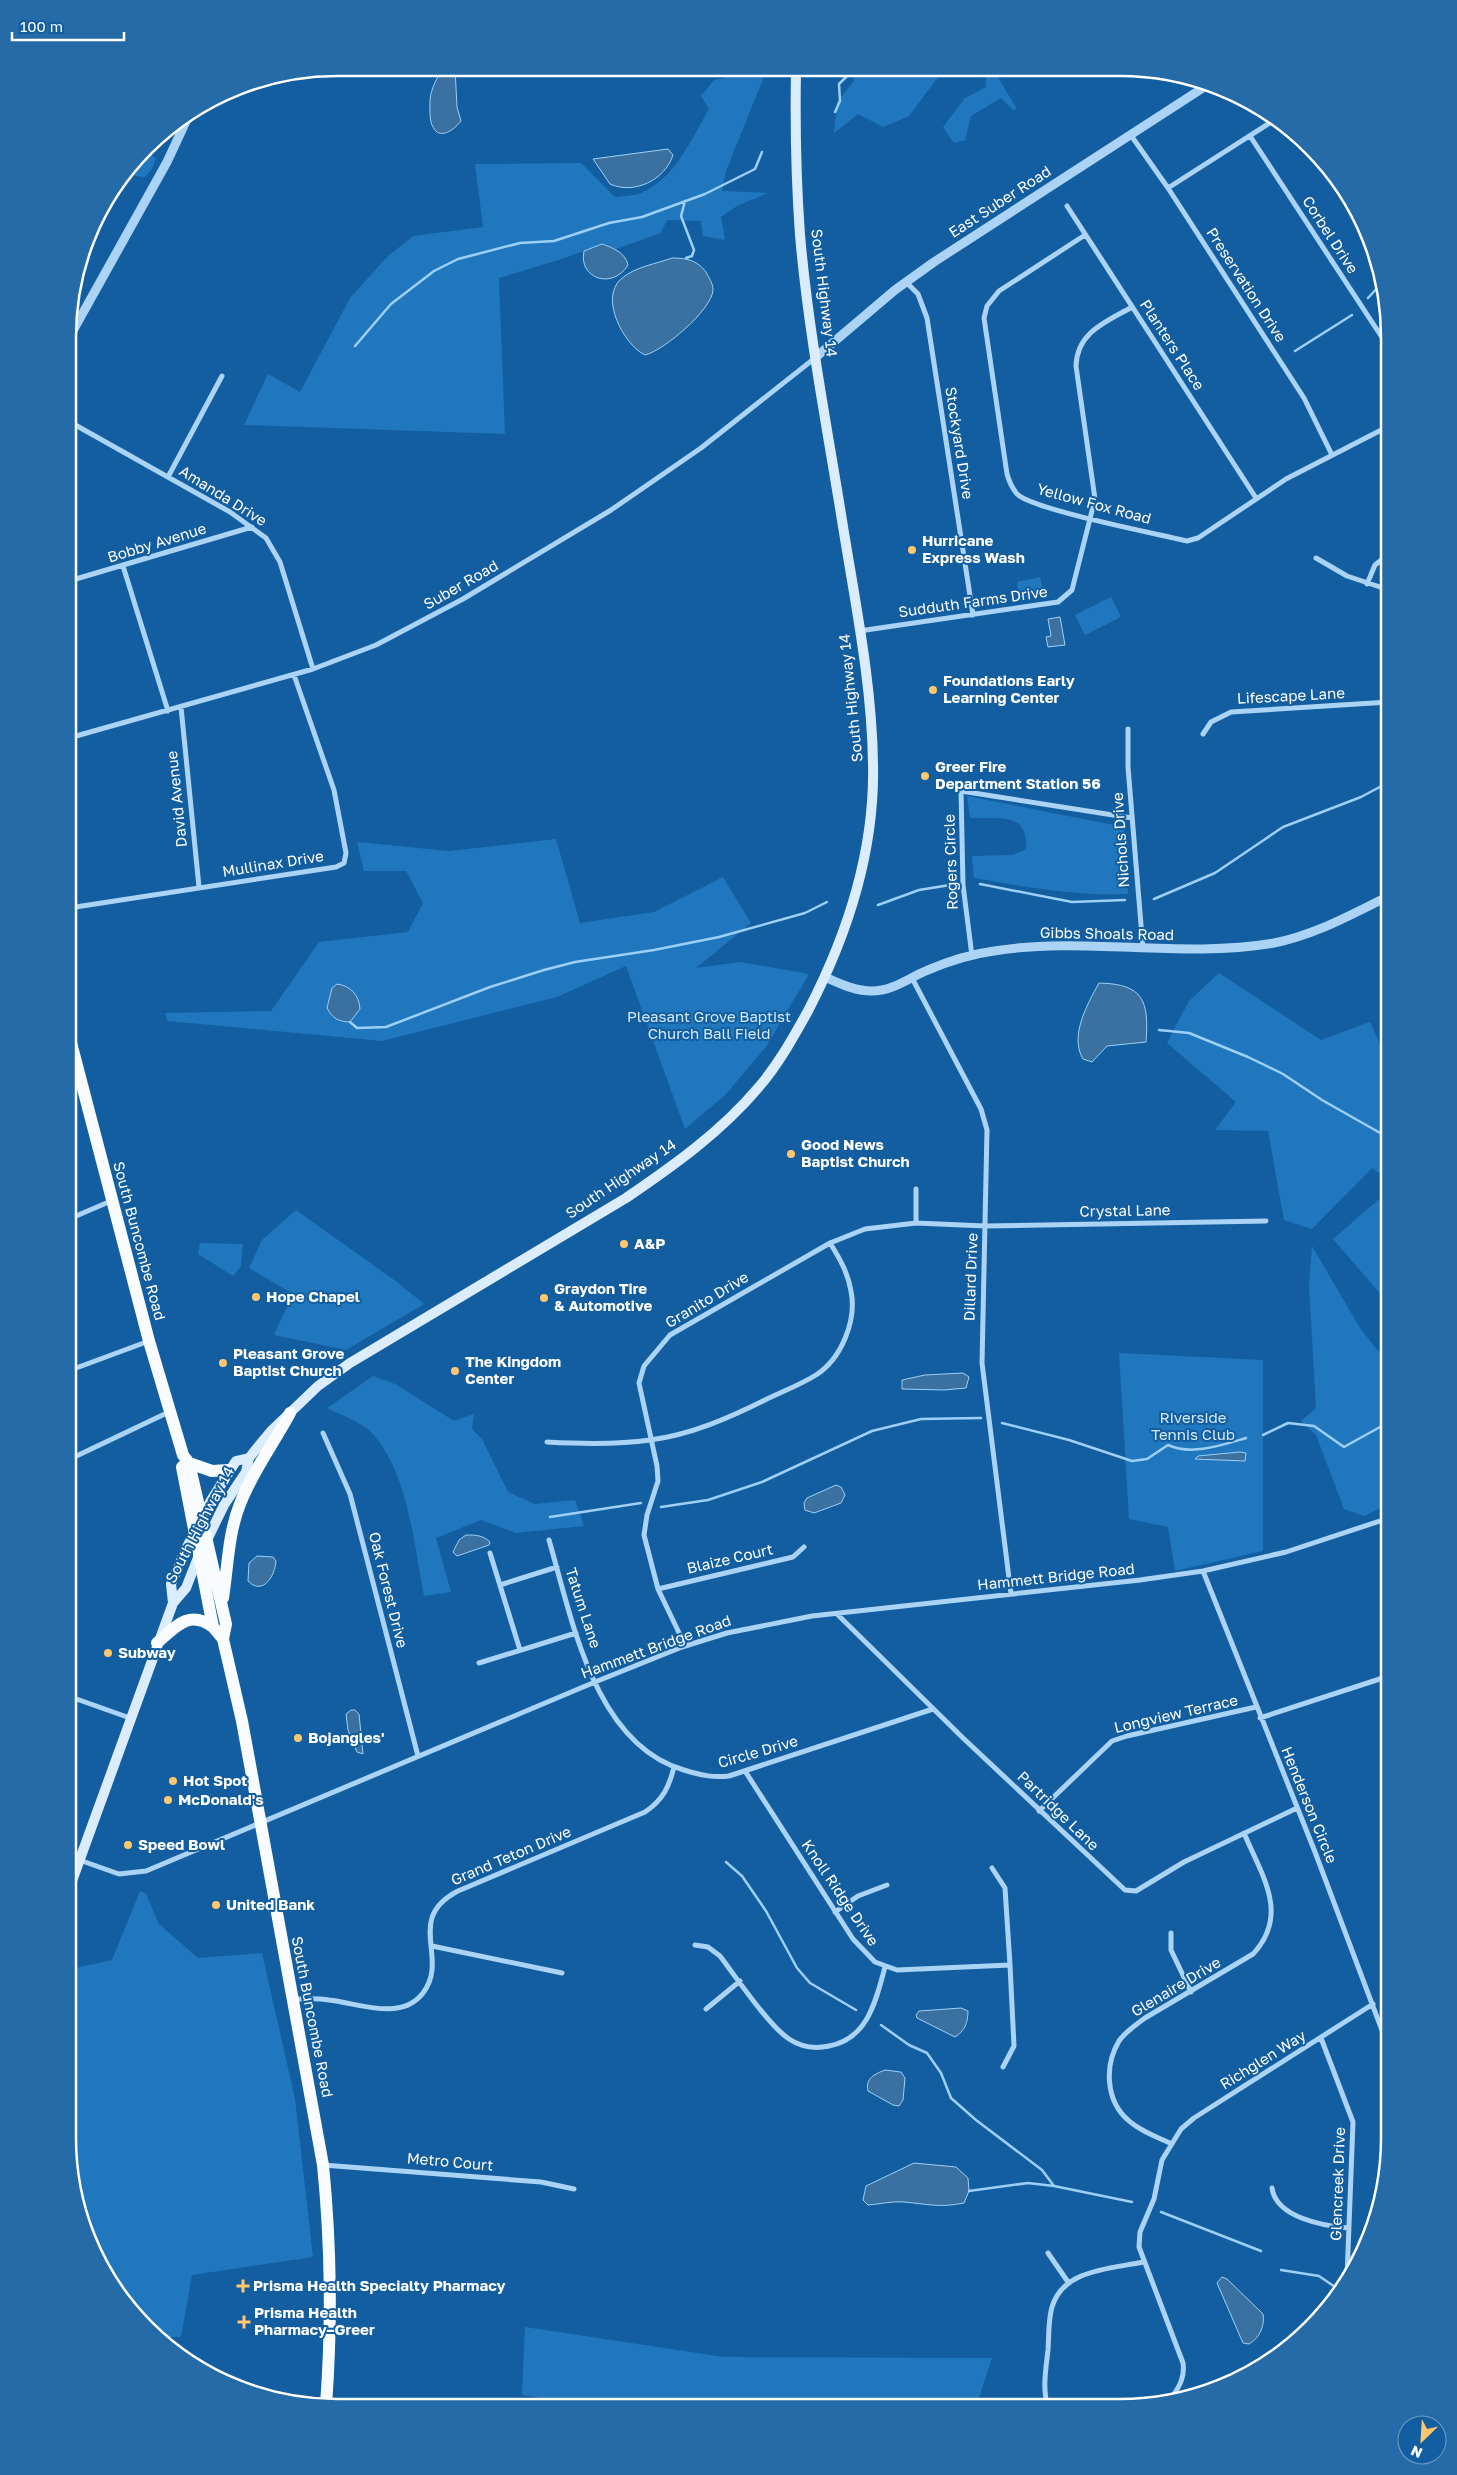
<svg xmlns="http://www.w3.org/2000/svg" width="1457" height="2475" font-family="'Golos Text',sans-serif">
<rect width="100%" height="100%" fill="#125ea0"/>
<path fill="#2177bd" d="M 735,69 L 764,69 L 763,79 L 726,171 L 722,191 L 768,193 L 737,206 L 721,217 L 725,240 L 703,236 L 701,221 L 667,220 L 661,233 L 616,249 L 602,244 L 562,259 L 499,278 L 505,434 L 244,425 L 268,374 L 300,392 L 350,298 L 386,258 L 413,236 L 483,227 L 475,164 L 581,163 L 615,197 C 624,196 637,196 645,191 C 676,176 692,138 709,109 L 701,96 L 714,80 L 724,78 Z
M 852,69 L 944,69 L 909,116 L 883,127 L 858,114 L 834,133 L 837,102 L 854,81 Z
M 983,69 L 993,69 L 1017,109 L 1013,110 L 1001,98 L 971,116 L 965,140 L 954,143 L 943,127 L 965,98 L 986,87 L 986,75 Z
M 146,152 L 156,158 L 152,169 L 145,177 L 128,175 Z
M 1040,577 L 1043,590 L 1019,595 L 1017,582 Z
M 1111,597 L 1121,617 L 1085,635 L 1075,615 Z
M 967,796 L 1124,827 L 1128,894 C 1076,896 1025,887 974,878 L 972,856 L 1013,855 L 1026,849 C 1029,811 997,819 970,818 Z
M 556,839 L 580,923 L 654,912 L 723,877 L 751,923 L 696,968 L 740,962 L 809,974 L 766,1047 L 725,1095 L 685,1129 L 626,966 L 557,997 L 382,1041 L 168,1021 L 165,1013 L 271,1011 L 319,942 L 408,932 L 423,903 L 406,871 L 364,871 L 357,842 L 449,851 Z
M 1219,973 L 1321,1040 L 1370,1022 L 1389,1064 L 1389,1180 L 1372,1168 L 1312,1229 L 1284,1220 L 1268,1131 L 1215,1130 L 1236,1102 L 1167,1043 L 1189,1001 Z
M 1385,1194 L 1389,1199 L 1389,1304 L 1333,1239 Z
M 296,1210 L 397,1282 L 424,1304 L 346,1350 L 274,1335 L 293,1294 L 249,1268 L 262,1240 Z
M 200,1243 L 243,1244 L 241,1266 L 233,1276 L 198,1254 Z
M 1312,1246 L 1360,1328 L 1378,1351 L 1389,1353 L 1389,1504 L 1364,1516 L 1344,1509 L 1316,1435 L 1301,1421 L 1316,1408 L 1309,1285 Z
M 1119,1353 L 1263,1360 L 1263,1551 L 1175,1571 L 1168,1527 L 1129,1519 Z
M 373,1376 L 395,1384 L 454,1421 L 474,1414 L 472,1429 L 482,1439 L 508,1492 L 535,1504 L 575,1500 L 584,1526 L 516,1533 L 481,1520 L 436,1538 L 451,1592 L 424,1596 C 414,1544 408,1471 371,1432 C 363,1423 339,1414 327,1408 Z
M 140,1891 L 146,1894 L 159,1924 L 198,1958 L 262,1953 L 295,2099 L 313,2257 L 192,2275 L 181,2337 L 159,2337 L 123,2302 L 88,2241 L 68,2138 L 68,1976 L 71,1969 L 112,1960 Z
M 525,2327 L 724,2357 L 992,2358 L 976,2407 L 597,2406 L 522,2395 Z"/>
<path fill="#3b71a0" stroke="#9dd0f7" d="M 443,68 L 455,68 L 457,107 L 461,121 C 455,129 440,141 433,127 C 429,121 430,108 430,100 C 431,88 437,78 443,68 Z
M 668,149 L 673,155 C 665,180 634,195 610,184 L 593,159 Z
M 602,244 C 613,248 625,252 628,265 C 613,290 578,279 584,251 Z
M 672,258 C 686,258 697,260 706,272 C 709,278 713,283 713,290 C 712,310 663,351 645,355 C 624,345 599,298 621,279 C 634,267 656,264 672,258 Z
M 1060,617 L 1065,645 L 1048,647 L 1046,637 L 1051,636 L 1048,619 Z
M 1099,983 C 1144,984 1149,1001 1146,1042 L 1107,1046 L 1092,1062 L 1083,1059 C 1069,1036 1088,1003 1099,983 Z
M 337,984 C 351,986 359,995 360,1009 L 350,1022 C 339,1022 332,1018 327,1008 L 332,988 Z
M 963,1373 L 969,1377 L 966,1388 L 944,1390 L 902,1389 L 902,1380 L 925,1375 Z
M 1240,1452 L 1246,1453 L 1245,1461 L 1195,1459 L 1198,1456 Z
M 836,1485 L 841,1487 L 845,1495 L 841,1503 L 814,1513 L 805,1510 L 804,1503 L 807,1498 Z
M 466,1535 C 475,1535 483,1535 490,1542 L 489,1545 L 457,1556 L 453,1552 L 459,1540 Z
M 257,1556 L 273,1557 L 276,1561 C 275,1576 263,1596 248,1581 L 249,1563 Z
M 351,1710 L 355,1710 L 359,1714 L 363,1754 L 357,1752 L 348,1730 L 346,1714 Z
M 961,2008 L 968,2011 C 968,2022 965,2031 955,2037 L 917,2018 L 916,2015 L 919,2011 Z
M 885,2070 L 901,2072 L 905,2078 L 903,2100 L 899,2106 L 893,2105 L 868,2091 C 865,2078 875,2074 885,2070 Z
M 914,2163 L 956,2167 L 968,2178 L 969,2191 L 964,2203 C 940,2208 927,2204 904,2202 C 893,2201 880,2204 868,2205 L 863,2200 L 866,2186 Z
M 1222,2277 L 1227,2279 L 1263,2314 C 1265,2325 1260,2338 1249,2344 L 1243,2343 L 1217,2283 Z"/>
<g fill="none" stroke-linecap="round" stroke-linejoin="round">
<path stroke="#9dd0f7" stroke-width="2.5" d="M 835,112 L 840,101 L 839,84 L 848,75 L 868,69
M 685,201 L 681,216 L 694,250 L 692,256 L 686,258
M 1368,298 L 1379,286
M 355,346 L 391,304 L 434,271 L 458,259 L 520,243 L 554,241 L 609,223 L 642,217 L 705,194 L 755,169 L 762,152
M 1295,351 L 1352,315
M 980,884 L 1072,902 L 1125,900
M 1154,899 L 1215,873 L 1283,827 L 1361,797 L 1389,782
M 878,905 L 919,890 L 950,885
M 350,1022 L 357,1028 L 386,1027 L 490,987 L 544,970 L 575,962 L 654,950 L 719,937 L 805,913 L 827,902
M 1159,1030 L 1189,1033 L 1248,1057 L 1283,1074 L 1322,1100 L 1389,1138
M 1002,1423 L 1069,1440 L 1132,1461 L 1147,1459 L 1168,1445 C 1192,1456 1222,1445 1246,1438
M 1263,1435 L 1288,1423 L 1314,1426 L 1344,1447 L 1389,1422
M 661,1507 L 708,1500 L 762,1482 L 872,1431 L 921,1419 L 981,1418
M 550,1517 L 641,1503
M 726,1862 L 742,1876 L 766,1911 L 797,1968 L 810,1983 L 856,2010
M 881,2025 L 909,2045 L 927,2053 L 941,2073 L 951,2098 L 976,2120 L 1042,2170 L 1054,2186
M 969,2191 L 1028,2183 L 1054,2186 L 1132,2202
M 1161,2212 L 1261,2251
M 1281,2270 L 1319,2276 L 1338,2289
M 1321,2315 L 1336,2288"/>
<path stroke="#abd3f5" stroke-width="5" d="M 1130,134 L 1168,188 L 1304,398 L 1332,455
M 1250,136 L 1389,348
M 1168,188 L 1276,119
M 1067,206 L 1256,498
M 1085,235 L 999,291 L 987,306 L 984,318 L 1007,474 C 1009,481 1012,488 1017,494 C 1034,510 1158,534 1187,541 L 1198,538 L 1286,479 L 1389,426
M 906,282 L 918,294 L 927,318 L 973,615
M 70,422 L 230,512 L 266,538 L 280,562 L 313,669
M 168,477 L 222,376
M 1316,558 L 1347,576 L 1389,590
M 123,566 L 168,711
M 69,581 L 252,527
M 1367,584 L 1375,565 L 1389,554
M 859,631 L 1058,602 L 1072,590 L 1095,499 L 1076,366 C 1077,332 1106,322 1132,307
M 181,707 L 199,887
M 1128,729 L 1128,767 L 1143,949
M 1203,734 L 1211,722 L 1231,712 L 1389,702
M 69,738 L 313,669 L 376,645 L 463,599 L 611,510 L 701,448 L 815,358
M 69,908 L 336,867 L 344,863 L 346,853 L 334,790 L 294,675
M 972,956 L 963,885 L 961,791 L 1132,818
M 912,978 L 981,1109 L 987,1130 L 982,1363 L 1011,1594
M 69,1219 L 111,1201
M 916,1223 L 916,1189
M 68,1371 L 149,1341
M 323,1433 L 350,1494 L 418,1756
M 547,1442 C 582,1444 616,1445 650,1440 C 690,1435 729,1418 765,1400 C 781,1392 800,1385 816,1375 C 841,1359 857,1321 851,1291 C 848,1273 840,1259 830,1243
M 68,1460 L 169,1412
M 549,1540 C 572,1619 594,1744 684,1770 C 700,1775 713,1778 729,1776 L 933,1709
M 490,1553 L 520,1650
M 1203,1571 L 1315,1852 L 1389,2049
M 500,1585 L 557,1567
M 658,1589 L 793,1557 L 804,1547
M 837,1614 L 963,1738 L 1125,1890 L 1136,1891 L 1184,1862 L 1297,1808
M 682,1647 L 682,1639 L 658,1589 L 644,1535 L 647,1515 L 658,1481 L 657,1466 L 639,1383 L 644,1366 L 670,1335 L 830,1243 L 865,1229 L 916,1223 L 985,1226 L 1266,1221
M 479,1663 L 576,1633
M 68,1696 L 130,1718
M 1260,1718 L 1389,1676
M 745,1771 L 853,1939 L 875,1962 L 897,1970 L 1010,1965
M 1039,1811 L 1112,1741 L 1127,1736 L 1256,1707
M 68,1856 L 119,1874 L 146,1871 L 595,1682 L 682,1647 L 727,1633 L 812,1616 L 1140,1580 L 1203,1571 L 1286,1552 L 1389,1518
M 992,1868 L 1005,1888 L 1010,1965 L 1014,2046 L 1003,2067
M 835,1912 L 858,1896 L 887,1885
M 1171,1933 L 1171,1950 L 1191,1992
M 695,1945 L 708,1947 L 720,1956 C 736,1977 769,2026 789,2039 C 801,2047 815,2049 829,2046 C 868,2039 876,2000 885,1967
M 432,1946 L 562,1973
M 294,1999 C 305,1999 317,1998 329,2000 C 358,2003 401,2022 423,1993 C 450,1958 404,1919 458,1891 L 645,1812 C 663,1800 669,1787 674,1767
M 706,2009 L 740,1981
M 1321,2038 L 1353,2122 L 1347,2277
M 1172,2144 C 1157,2137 1140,2131 1128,2120 C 1106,2101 1104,2066 1119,2041 C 1125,2032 1136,2025 1145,2018 L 1253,1954 C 1290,1914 1262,1876 1244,1833
M 323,2165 L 541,2182 L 574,2189
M 1272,2188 C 1276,2218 1325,2226 1348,2228
M 1048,2253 L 1068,2282
M 1172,2397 C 1180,2386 1185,2376 1183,2363 L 1139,2247 L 1140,2232 L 1154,2199 L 1162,2160 L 1181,2129 L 1194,2118 L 1373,2004
M 1048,2407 C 1042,2389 1046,2368 1048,2350 C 1049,2336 1048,2321 1052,2307 C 1063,2269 1111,2269 1143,2262"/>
<path stroke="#abd3f5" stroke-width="9" d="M 70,336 L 167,162 L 188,117
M 816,357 L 895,290 L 934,262 L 1209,84
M 825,977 C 841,984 855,991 872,991 C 893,991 910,977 928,970 C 949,961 972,954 994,951 C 1085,936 1180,959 1274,943 C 1315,935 1352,914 1389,896"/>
<path stroke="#dbedfd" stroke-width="10" d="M 206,1542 L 224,1505 L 246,1472 L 249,1458 L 257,1448 L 272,1430 L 318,1386 L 350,1363 L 626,1198 C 673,1166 721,1132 758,1088 C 778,1065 793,1038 808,1011 C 848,934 875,852 873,764 C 872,681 854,597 841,514 C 826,422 808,328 800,235 C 796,179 795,124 796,69
M 173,1603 L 171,1584 L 186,1549 L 210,1502 L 236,1461 L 249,1458
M 68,1892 L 173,1603 L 186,1588 L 199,1555"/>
<path stroke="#f8fcff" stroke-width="12" d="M 69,1035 L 149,1341 L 183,1455 L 189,1463 L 226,1624 L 223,1639 L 242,1721 L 323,2165 C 331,2245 332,2324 326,2405
M 189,1463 L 212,1471 L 229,1470
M 182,1467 L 213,1627 L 223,1639
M 223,1598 C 228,1566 228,1534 240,1504 C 252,1472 274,1443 290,1413
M 157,1643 C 175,1627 189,1609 213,1627"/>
</g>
<g fill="#ffc76e" stroke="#125ea0" stroke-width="2">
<circle cx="912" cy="550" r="5"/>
<circle cx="933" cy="690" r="5"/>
<circle cx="925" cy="776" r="5"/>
<circle cx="791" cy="1154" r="5"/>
<circle cx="624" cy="1244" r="5"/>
<circle cx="256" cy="1297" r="5"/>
<circle cx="544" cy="1298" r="5"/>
<circle cx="223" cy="1363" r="5"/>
<circle cx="455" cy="1371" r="5"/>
<circle cx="108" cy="1653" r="5"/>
<circle cx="298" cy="1738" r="5"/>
<circle cx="173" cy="1781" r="5"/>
<circle cx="168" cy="1800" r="5"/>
<circle cx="128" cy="1845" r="5"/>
<circle cx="216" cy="1905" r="5"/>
<path d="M240.5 2278.5h5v5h5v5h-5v5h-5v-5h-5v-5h5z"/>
<path d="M241.5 2314.5h5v5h5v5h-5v5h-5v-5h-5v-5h5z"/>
</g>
<g text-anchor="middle" stroke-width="4" stroke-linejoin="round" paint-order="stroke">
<g font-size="15" fill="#fff" stroke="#125ea0">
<text transform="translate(1000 202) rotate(-33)" y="5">East Suber Road</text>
<text transform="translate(1330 235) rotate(57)" y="5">Corbel Drive</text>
<text transform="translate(1246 285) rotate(57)" y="5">Preservation Drive</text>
<text transform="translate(824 293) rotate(83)" y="5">South Highway 14</text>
<text transform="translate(1172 345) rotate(57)" y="5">Planters Place</text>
<text transform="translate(959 443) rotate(81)" y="5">Stockyard Drive</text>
<text transform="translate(223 496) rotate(32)" y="5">Amanda Drive</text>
<text transform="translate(1094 504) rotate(15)" y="5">Yellow Fox Road</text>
<text transform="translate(157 543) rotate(-17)" y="5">Bobby Avenue</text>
<text transform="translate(461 585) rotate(-30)" y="5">Suber Road</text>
<text transform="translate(973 602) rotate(-8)" y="5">Sudduth Farms Drive</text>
<text transform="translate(1291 696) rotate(-3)" y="5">Lifescape Lane</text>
<text transform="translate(851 698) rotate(-96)" y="5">South Highway 14</text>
<text transform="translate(177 799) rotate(-96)" y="5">David Avenue</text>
<text transform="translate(1121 840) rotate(-94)" y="5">Nichols Drive</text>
<text transform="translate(951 862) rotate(-92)" y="5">Rogers Circle</text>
<text transform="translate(273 864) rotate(-9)" y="5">Mullinax Drive</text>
<text transform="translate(1107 934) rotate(1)" y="5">Gibbs Shoals Road</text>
<text transform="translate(621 1179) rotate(-34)" y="5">South Highway 14</text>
<text transform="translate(1125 1211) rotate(-1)" y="5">Crystal Lane</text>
<text transform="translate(139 1241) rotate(75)" y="5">South Buncombe Road</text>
<text transform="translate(971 1277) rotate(-88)" y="5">Dillard Drive</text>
<text transform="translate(707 1300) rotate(-31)" y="5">Granito Drive</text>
<text transform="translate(200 1525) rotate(-62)" y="5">South Highway 14</text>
<text transform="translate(730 1559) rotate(-13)" y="5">Blaize Court</text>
<text transform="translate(1056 1577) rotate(-6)" y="5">Hammett Bridge Road</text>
<text transform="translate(388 1590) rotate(76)" y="5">Oak Forest Drive</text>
<text transform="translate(583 1608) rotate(72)" y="5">Tatum Lane</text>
<text transform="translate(656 1647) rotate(-20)" y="5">Hammett Bridge Road</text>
<text transform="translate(1176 1714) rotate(-13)" y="5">Longview Terrace</text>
<text transform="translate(758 1752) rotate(-16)" y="5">Circle Drive</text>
<text transform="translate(1309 1805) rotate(68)" y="5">Henderson Circle</text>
<text transform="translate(1058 1811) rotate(44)" y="5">Partridge Lane</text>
<text transform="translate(511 1856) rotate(-23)" y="5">Grand Teton Drive</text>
<text transform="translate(840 1893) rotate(56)" y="5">Knoll Ridge Drive</text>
<text transform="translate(1176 1987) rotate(-31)" y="5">Glenaire Drive</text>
<text transform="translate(312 2017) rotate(79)" y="5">South Buncombe Road</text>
<text transform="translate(1263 2060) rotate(-32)" y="5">Richglen Way</text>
<text transform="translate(450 2162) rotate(5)" y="5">Metro Court</text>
<text transform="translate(1338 2184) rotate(-88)" y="5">Glencreek Drive</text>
</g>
<g font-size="15" font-weight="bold" fill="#fff" stroke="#125ea0" text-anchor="start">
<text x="922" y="546">Hurricane<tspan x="922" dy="17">Express Wash</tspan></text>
<text x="943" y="686">Foundations Early<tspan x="943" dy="17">Learning Center</tspan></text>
<text x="935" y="772">Greer Fire<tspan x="935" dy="17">Department Station 56</tspan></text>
<text x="801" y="1150">Good News<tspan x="801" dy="17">Baptist Church</tspan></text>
<text x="634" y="1249">A&amp;P</text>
<text x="554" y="1294">Graydon Tire<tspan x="554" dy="17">&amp; Automotive</tspan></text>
<text x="266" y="1302">Hope Chapel</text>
<text x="233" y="1359">Pleasant Grove<tspan x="233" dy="17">Baptist Church</tspan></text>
<text x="465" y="1367">The Kingdom<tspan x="465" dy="17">Center</tspan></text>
<text x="118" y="1658">Subway</text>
<text x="308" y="1743">Bojangles'</text>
<text x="183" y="1786">Hot Spot</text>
<text x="178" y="1805">McDonald's</text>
<text x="138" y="1850">Speed Bowl</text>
<text x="226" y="1910">United Bank</text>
<text x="253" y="2291">Prisma Health Specialty Pharmacy</text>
<text x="254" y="2318">Prisma Health<tspan x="254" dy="17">Pharmacy–Greer</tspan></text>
</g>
<g font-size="15" fill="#d4ebfe" stroke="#125ea0">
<text x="709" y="1022">Pleasant Grove Baptist<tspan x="709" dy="17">Church Ball Field</tspan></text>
<text x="1193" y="1423">Riverside<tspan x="1193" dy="17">Tennis Club</tspan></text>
</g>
</g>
<path d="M0 0H1457V2475H0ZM337 76H1120A261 261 0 0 1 1381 337V2138A261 261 0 0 1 1120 2399H337A261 261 0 0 1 76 2138V337A261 261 0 0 1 337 76Z" fill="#256ba8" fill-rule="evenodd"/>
<path fill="none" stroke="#fff" stroke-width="2.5" d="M337 76H1120A261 261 0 0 1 1381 337V2138A261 261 0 0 1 1120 2399H337A261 261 0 0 1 76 2138V337A261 261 0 0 1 337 76Z"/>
<g transform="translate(1422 2440) rotate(205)"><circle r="24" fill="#125ea0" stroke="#719ec6"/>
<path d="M0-4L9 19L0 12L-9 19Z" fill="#ffc76e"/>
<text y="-8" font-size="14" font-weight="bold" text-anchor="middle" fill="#ffffff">N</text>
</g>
<path d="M12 32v8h112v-8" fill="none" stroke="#ffffff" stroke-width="2.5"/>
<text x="20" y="32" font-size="15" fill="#ffffff" stroke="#125ea0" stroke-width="4" paint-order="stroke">100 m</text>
</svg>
